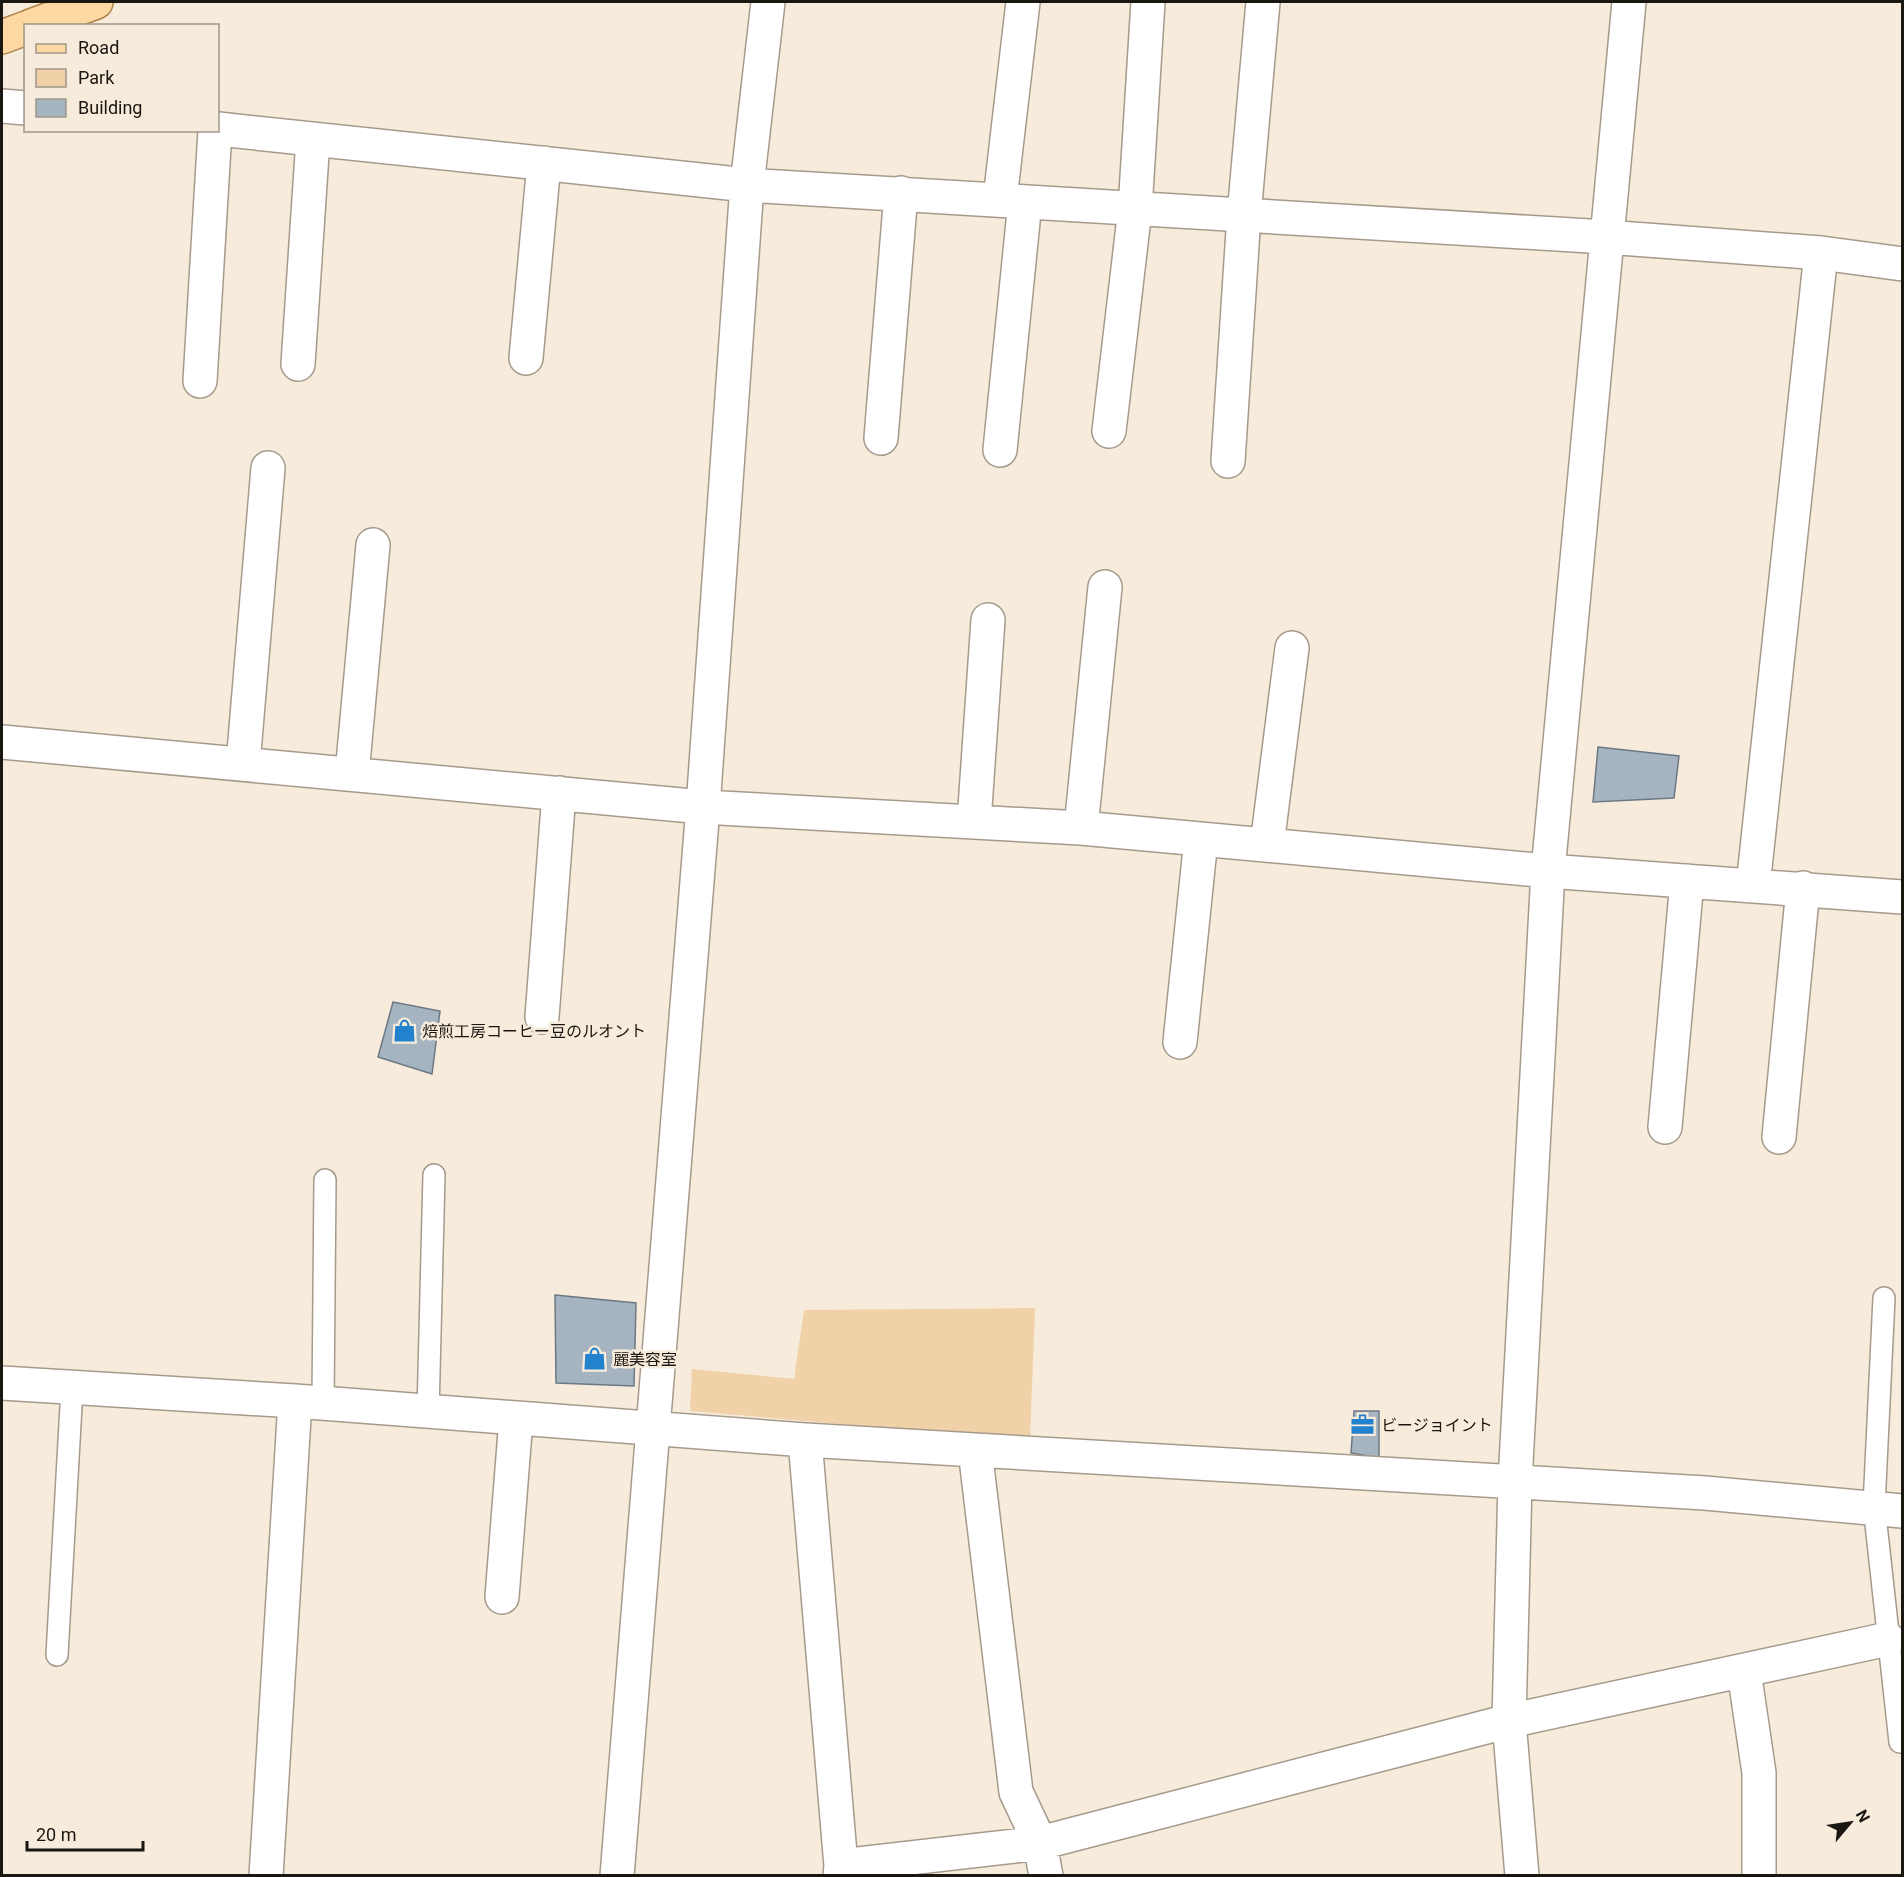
<svg xmlns="http://www.w3.org/2000/svg" width="1904" height="1877" font-family="Roboto,'Noto Sans JP',sans-serif">
<rect width="100%" height="100%" fill="#f7ebdb"/>
<path fill="#f1d1a8" d="M 1035,1308 L 1030,1440 L 690,1411 L 692,1369 L 794,1379 L 804,1310 Z"/>
<path fill="#a6b4c1" stroke="#6c7885" stroke-width="1.5" d="M 1598,747 L 1679,756 L 1674,798 L 1593,802 Z
M 393,1002 L 440,1011 L 432,1074 L 378,1057 Z
M 555,1295 L 636,1303 L 634,1386 L 556,1383 Z
M 1354,1411 L 1379,1411 L 1379,1458 L 1351,1453 Z"/>
<g fill="none" stroke-linecap="round" stroke-linejoin="round">
<defs>
<path id="service" d="M 1884,1298 L 1874,1506 L 1900,1742
M 323,1404 L 325,1180
M 428,1412 L 434,1175
M 57,1655 L 72,1388"/>
<path id="minor" d="M 2,106 L 26,108
M 218,129 L 747,185 L 1606,237 L 1821,253 L 1902,264
M 1000,199 L 1023,2
M 526,358 L 544,163
M 298,364 L 313,139
M 200,381 L 215,130
M 1109,431 L 1135,209 L 1148,2
M 881,438 L 901,193
M 1000,450 L 1025,202
M 1228,461 L 1244,215 L 1263,2
M 2,742 L 703,807 L 1081,828 L 1548,871 L 1902,897
M 243,764 L 268,468
M 352,774 L 373,545
M 974,822 L 988,620
M 1081,828 L 1105,587
M 1267,845 L 1292,648
M 1753,886 L 1821,253
M 542,1017 L 559,793
M 1180,1042 L 1201,839
M 1665,1127 L 1687,881
M 1779,1137 L 1803,888
M 2,1383 L 295,1401 L 805,1440 L 1705,1493 L 1902,1511
M 805,1440 L 841,1866 L 840,1876
M 502,1597 L 516,1419
M 1744,1671 L 1759,1773 L 1759,1876
M 841,1866 L 1040,1843 L 1016,1792 L 975,1450
M 266,1876 L 295,1401
M 617,1876 L 703,807 L 747,185 L 768,2
M 1046,1876 L 1040,1843 L 1509,1721 L 1888,1639
M 1522,1876 L 1509,1721 L 1515,1482 L 1548,871 L 1629,2"/>
<path id="primary" d="M 31,26 L 96,2
M 2,37 L 26,28"/>
</defs>
<use href="#service" stroke="#a59a8c" stroke-width="24"/>
<use href="#minor" stroke="#a59a8c" stroke-width="36"/>
<use href="#primary" stroke="#ac8348" stroke-width="36"/>
<use href="#service" stroke="#fff" stroke-width="21"/>
<use href="#minor" stroke="#fff" stroke-width="33"/>
<use href="#primary" stroke="#fdd8a3" stroke-width="33"/>
</g>
<defs>
<symbol id="shop-bare" viewBox="-9 -9 18 18"><path d="M-5-2.5h2.3a2.7 3.5 0 0 1 5.4 0H5L5.5 6h-11ZM-1.5-2.5h3a1.5 2.3 0 0 0-3 0Z" fill="#2282ce" stroke="#f7ebdb" stroke-width="2.5" paint-order="stroke"/></symbol>
<symbol id="office-bare" viewBox="-9 -9 18 18"><path d="M-6-3h4V-5.5h4V-3h4V5H-6ZM-1-4.5V-3h2v-1.5ZM-6 0V1H6V0Z" fill="#2282ce" stroke="#f7ebdb" stroke-width="2.5" paint-order="stroke"/></symbol>
</defs>
<g fill-rule="evenodd">
<use href="#shop-bare" x="388" y="1014" width="33" height="33"/>
<use href="#shop-bare" x="578" y="1342" width="33" height="33"/>
<use href="#office-bare" x="1346" y="1408" width="33" height="33"/>
</g>
<g text-anchor="middle" stroke-width="5" stroke-linejoin="round" paint-order="stroke">
<g font-size="16" fill="#1a1611" stroke="#f7ebdb" text-anchor="start">
<text x="422" y="1037">焙煎工房コーヒー豆のルオント</text>
<text x="613" y="1365">麗美容室</text>
<text x="1381" y="1431">ビージョイント</text>
</g>
</g>
<rect width="1904" height="1877" fill="none" stroke="#1a1611" stroke-width="6"/>
<rect x="24" y="24" width="195" height="108" fill="#f7ebdb" stroke="#9f968a" stroke-width="1.5"/>
<rect x="36" y="44" width="30" height="9" fill="#fdd8a3" stroke="#9f968a" stroke-width="1.5"/>
<text x="78" y="54" font-size="18" fill="#1a1611">Road</text>
<rect x="36" y="69" width="30" height="18" fill="#f1d1a8" stroke="#9f968a" stroke-width="1.5"/>
<text x="78" y="84" font-size="18" fill="#1a1611">Park</text>
<rect x="36" y="99" width="30" height="18" fill="#a6b4c1" stroke="#9f968a" stroke-width="1.5"/>
<text x="78" y="114" font-size="18" fill="#1a1611">Building</text>
<g transform="translate(1850 1823) rotate(61)" stroke="#f7ebdb" stroke-width="4.5" paint-order="stroke">
<path d="M0-4.5L10 22L0 15L-10 22Z" fill="#1a1611"/>
<text y="-9" font-size="16" font-weight="bold" text-anchor="middle" fill="#1a1611">N</text>
</g>
<path d="M27 1841v9h116v-9" fill="none" stroke="#1a1611" stroke-width="3"/>
<text x="36" y="1841" font-size="18" fill="#1a1611" stroke="#f7ebdb" stroke-width="4.5" paint-order="stroke">20 m</text>
</svg>
